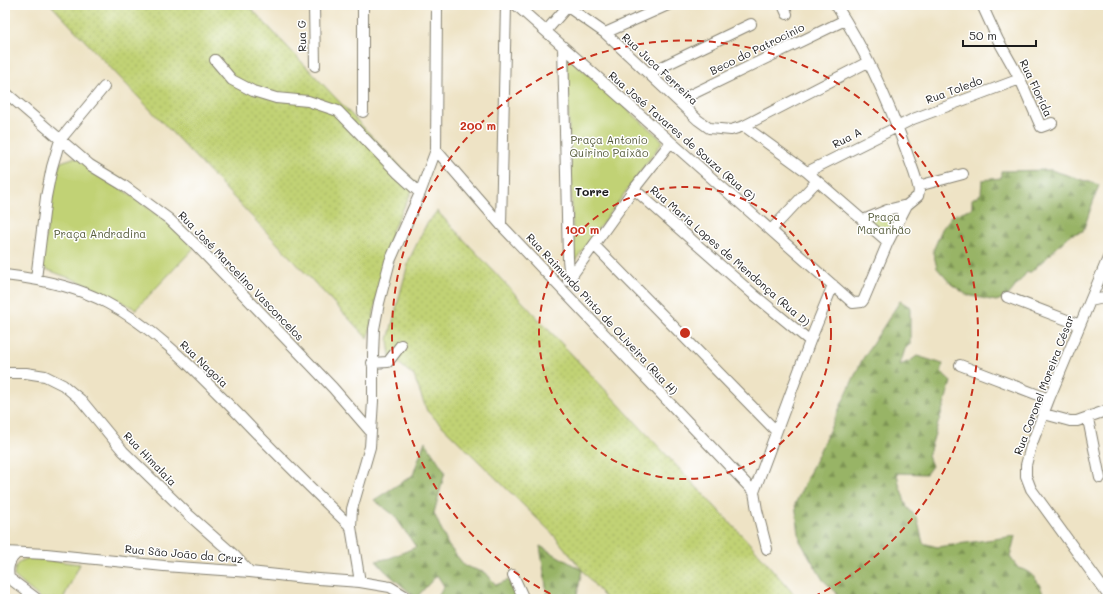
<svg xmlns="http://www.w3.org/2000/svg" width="1113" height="604" font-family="Mali,sans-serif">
<defs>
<pattern id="grass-dots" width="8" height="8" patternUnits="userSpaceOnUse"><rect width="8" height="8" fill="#c1d275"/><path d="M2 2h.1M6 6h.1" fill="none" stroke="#a5b465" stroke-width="1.8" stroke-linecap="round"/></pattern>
<pattern id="forest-firs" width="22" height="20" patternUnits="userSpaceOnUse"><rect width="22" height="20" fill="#98b466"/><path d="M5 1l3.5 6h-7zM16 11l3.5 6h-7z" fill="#7b9253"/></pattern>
</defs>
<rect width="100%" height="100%" fill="#fff"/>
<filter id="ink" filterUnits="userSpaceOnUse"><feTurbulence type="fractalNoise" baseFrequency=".025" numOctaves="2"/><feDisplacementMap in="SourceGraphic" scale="8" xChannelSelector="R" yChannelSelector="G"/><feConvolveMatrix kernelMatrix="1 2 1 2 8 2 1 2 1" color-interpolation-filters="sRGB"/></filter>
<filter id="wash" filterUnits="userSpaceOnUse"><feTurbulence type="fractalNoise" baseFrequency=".012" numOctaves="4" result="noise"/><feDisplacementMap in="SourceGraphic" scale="16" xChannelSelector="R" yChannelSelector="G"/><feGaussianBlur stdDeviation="0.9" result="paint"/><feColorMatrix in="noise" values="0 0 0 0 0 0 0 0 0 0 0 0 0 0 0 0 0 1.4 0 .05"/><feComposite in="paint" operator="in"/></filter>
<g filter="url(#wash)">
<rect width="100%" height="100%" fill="#eee3c5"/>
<path fill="url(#grass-dots)" stroke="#6e7748" d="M 51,5 L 248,5 L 416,183 L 392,231 L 368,339 Z
M 437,211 L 752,546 L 798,599 L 606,599 L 552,533 L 427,411 L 414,376 L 390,356 L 388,340 L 409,260 L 426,225 Z"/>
<path fill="url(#forest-firs)" stroke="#5a6841" d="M 1051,170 L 1099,185 L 1083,231 L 1070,235 L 1031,272 L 1027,272 L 1007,297 L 996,301 L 967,295 L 951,284 L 937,268 L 933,251 L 942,229 L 952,216 L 972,208 L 972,199 L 981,194 L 982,180 L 1001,178 L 1001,171 Z
M 900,301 L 910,307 L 910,344 L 905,349 L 900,365 L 910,361 L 917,356 L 943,364 L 941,371 L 951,382 L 928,456 L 932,466 L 926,474 L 897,473 L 899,484 L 907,507 L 917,518 L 923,543 L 937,547 L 1015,536 L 1010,557 L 1018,568 C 1033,571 1042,585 1044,599 L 839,599 L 836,592 L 823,580 L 800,541 L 795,504 L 862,360 Z
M 425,441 L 445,472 L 434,513 L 448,545 L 465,566 L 486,573 L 496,585 L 508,580 L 518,599 L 437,599 L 444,586 L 437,575 L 416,598 L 385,571 L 376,561 L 390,558 L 416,547 L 394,515 L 374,500 L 413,475 Z
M 540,546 L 582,570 L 577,595 L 574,599 L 548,599 Z"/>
<path fill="#c1d275" stroke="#6e7748" d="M 566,55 L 663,141 L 574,262 Z
M 73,158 L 80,159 L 176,228 L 194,248 L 136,309 L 88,285 L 40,267 L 56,174 L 61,162 Z
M 907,205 L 888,242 L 863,220 Z
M 32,558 L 80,564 L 63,599 L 41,599 L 14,576 C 15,563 19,560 32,558 Z"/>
</g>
<g filter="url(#ink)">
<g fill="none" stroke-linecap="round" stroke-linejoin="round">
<defs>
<path id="minor" d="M 314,5 L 315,66
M 516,5 L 853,303 L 862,302 L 864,299 L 888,242 L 907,205
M 565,5 L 605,33 L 678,101 L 698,120 L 709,128 L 731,130 L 744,126 L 868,62
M 783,5 L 787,14
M 836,5 C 865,50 888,100 906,150 C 910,163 917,177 919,191 L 918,196 L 907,205 L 887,210 L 863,220
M 982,5 L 998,40 L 1020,79 L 1041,127 L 1052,123
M 546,31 L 567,7
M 605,33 L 668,5
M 563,47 L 568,259 L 570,279
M 215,60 L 232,80 L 253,91 L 276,98 L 308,101 L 338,111 L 398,173 L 420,193
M 649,73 L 751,24
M 5,92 L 90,165 L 123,185 L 169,219 L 194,243 L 333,388 L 371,432
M 678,101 L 845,20
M 363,112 L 363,5
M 744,126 L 807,172 L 888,242
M 436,150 L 501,225 L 754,492
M 807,172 L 913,119 L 1020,79
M 918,186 L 963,174
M 634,189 L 753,294 L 810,341
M 501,225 L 506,5
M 771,230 L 817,181
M 594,245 L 776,431
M 1108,258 L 1049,399 L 1031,446 L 1026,465 L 1026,476 L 1031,489 L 1108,595
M 5,275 C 39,279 76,286 107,303 C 159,330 199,375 240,416 C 276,454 314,491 351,527
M 36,279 L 46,197 L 52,167 L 60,140 L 104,87
M 568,281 L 634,189 L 671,142
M 1007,297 L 1080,325
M 1090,301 L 1108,297
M 372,363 L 388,362 L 401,345
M 960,365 L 1049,399
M 5,373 L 26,373 L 45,376 L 63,385 L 81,400 L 123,451 L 190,516 L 234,555 L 250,572
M 1044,414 L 1070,421 L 1077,421 L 1108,410
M 1088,419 L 1100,478
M 767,549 L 757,510 L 754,492 L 810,341 L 833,285
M 5,552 L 46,554 L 164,566 L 250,572 L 305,578 L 360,582 L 390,587 L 410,599
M 5,575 L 37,599
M 513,575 L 524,599
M 9,578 C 7,567 9,560 17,553
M 360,582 L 351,527 L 352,509 L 370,447 L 373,401 L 373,355 L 374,329 L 379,303 L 390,261 L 420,193 L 436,150 L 437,5"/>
</defs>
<use href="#minor" stroke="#858070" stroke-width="12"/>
<use href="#minor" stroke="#fff" stroke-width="10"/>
</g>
</g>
<g fill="none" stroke="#c8321e" stroke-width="2" stroke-dasharray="7 5">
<circle cx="685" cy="333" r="146"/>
<path d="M561 599A293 293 0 1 1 809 599"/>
</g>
<g text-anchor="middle" stroke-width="3" stroke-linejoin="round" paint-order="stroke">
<g font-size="11" fill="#1c1c1c" stroke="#fff">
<text transform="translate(302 36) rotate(-91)" y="4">Rua G</text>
<text transform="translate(757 49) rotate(-26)" y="4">Beco do Patrocinio</text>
<text transform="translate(660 69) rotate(43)" y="4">Rua Juca Ferreira</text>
<text transform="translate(1036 88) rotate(65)" y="4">Rua Florida</text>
<text transform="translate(954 90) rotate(-20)" y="4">Rua Toledo</text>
<text transform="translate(682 136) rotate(41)" y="4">Rua José Tavares de Souza (Rua G)</text>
<text transform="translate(847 138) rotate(-27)" y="4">Rua A</text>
<text transform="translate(730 256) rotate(41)" y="4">Rua Maria Lopes de Mendonça (Rua D)</text>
<text transform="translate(241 276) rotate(46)" y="4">Rua José Marcelino Vasconcelos</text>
<text transform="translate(602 314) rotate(47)" y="4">Rua Raimundo Pinto de OLiveira (Rua H)</text>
<text transform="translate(204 364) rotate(44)" y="4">Rua Nagoia</text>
<text transform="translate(1044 385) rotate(-69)" y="4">Rua Coronel Moreira César</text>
<text transform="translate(150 459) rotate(46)" y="4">Rua Himalaia</text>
<text transform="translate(184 554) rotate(5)" y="4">Rua São João da Cruz</text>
</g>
<g font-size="11" fill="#565c3b" stroke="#fff">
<text x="609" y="144">Praça Antonio<tspan x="609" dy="13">Quirino Paixão</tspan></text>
<text x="884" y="221">Praça<tspan x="884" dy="13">Maranhão</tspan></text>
<text x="100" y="238">Praça Andradina</text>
</g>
<g font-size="12" font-weight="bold" fill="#1c1c1c" stroke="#fff">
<text x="592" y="196">Torre</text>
</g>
</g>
<circle cx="685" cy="333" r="6" fill="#c8321e" stroke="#fff" stroke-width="2"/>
<g font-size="12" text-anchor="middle" font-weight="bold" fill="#c8321e" stroke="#fff" stroke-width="3" stroke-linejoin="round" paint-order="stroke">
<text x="478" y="130">200 m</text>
<text x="582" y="234">100 m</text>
</g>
<rect width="1113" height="604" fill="none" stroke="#fff" stroke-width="20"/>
<path d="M963 40v6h73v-6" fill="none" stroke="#1c1c1c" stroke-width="2"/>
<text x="969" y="40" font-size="12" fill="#1c1c1c" stroke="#ffffff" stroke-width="3" paint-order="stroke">50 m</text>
</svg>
